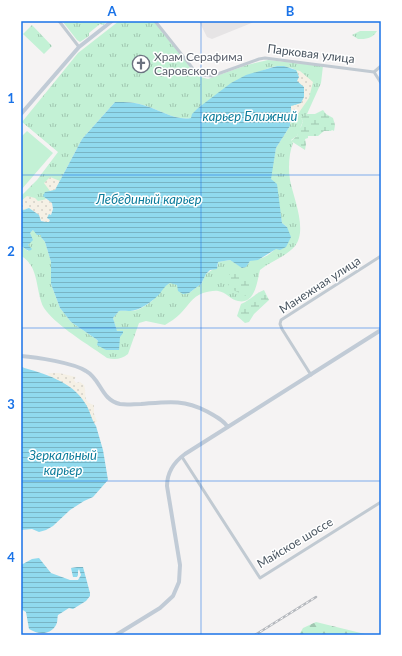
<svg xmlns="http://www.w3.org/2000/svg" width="402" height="656" font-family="Lato,sans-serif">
<defs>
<pattern id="grass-tufts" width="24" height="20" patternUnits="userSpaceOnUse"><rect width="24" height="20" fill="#c3f1d5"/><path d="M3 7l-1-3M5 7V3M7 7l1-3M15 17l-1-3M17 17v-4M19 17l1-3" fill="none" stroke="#a0c6b0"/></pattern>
<pattern id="forest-firs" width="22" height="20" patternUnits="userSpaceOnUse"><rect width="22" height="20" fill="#c3f1d5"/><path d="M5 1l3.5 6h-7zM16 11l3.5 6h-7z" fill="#a0c6b0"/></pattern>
<pattern id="wetland-marsh" width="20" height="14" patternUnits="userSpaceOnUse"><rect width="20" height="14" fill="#c3f1d5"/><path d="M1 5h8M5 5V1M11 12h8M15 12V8" fill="none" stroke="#a0c6b0"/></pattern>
<pattern id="sand-dots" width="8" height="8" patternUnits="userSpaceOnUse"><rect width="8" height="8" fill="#f5f0e5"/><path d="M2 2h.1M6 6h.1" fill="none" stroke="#d4d0c7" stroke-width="1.8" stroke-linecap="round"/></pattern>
<pattern id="water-rules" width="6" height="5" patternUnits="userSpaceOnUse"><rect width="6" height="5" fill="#90daee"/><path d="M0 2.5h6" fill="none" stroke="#78b4c4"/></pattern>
</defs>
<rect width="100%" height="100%" fill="#f5f3f3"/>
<path fill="#e6e4e5" d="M 199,21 L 254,21 L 254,22 L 212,39 L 207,37 Z"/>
<path fill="url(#grass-tufts)" d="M 63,21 L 108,21 L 103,25 L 100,24 L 89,33 L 89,36 L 80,42 L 77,40 L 63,22 Z
M 119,21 L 154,21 L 197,76 L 208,79 L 247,65 L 268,60 L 323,66 L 321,83 L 307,114 L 301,118 L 303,121 L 297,136 L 291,140 L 293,143 C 289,153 288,168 290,180 C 293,197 308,230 295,246 C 287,256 271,261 260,270 C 257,282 255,305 238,301 C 231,300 226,292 218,291 C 215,290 207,292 203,293 C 192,297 188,306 180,314 C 176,318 170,322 165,325 L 146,321 L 139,323 L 128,354 C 122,359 115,360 107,358 C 104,356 100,353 97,351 C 81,340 55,324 44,308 C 35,292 40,266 21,256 L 21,246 L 28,251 C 27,244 31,239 30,233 L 33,230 L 41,234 L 41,237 L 45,242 L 51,262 L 51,284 L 60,308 L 71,322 L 96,339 L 106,350 L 119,349 L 119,332 L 117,332 L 113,318 L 119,311 C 127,310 135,313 143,307 C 146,305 150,303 153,300 C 158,295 165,281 173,283 C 178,284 184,290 189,293 L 201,284 L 206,274 L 218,266 L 218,262 L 230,260 L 243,268 C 247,266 248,262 252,260 C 254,260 257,260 259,259 C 276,254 280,242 287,227 L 282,223 L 279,205 L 270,179 L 276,148 L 290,126 L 296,70 C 290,67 284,66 277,66 C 257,69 223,93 204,104 L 198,108 L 191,118 C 176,121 160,110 146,106 C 136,102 126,102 115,102 L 82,139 L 55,190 L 45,198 L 47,199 L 21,211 L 21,196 L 37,180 L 58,152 L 22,122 L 78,53 Z
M 32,25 L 52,46 L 44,54 L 23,34 Z
M 360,31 L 377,31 C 372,39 366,39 358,39 L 352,35 Z"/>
<path fill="url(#forest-firs)" d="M 316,622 L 369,635 L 299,635 L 303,628 Z"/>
<path fill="url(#wetland-marsh)" d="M 323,110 L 326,114 L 333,118 L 335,125 L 334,131 L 332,130 L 331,131 L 324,131 L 318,136 L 308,136 L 308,138 L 305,139 L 306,144 L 305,150 L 291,141 L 297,136 L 299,128 L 301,127 L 303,121 L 301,118 L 303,116 L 307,114 L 315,114 Z
M 237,269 L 250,279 C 251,285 251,292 246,296 L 231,289 L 227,283 L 230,279 L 230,270 Z
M 264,290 L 269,300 L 254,314 L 249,322 L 245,323 L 237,316 L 241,304 C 250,300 256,293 264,290 Z"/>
<path fill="url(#sand-dots)" d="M 296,70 L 300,71 L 313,82 L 309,98 L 300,111 L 294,122 L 290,122 L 289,118 L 291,110 L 291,106 L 301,103 L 297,81 L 298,73 Z
M 50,177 L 60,181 L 55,190 L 50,191 L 44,183 Z
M 27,196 L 35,198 L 38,201 L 47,199 L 52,203 C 53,210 52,214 47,219 L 50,220 L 49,222 C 40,223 35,214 29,208 L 21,210 L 21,201 Z
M 48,373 L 59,373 L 76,377 L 74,380 L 76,383 L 80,382 L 84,385 C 87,393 82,402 94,405 L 94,414 L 97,421 L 94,424 L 69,386 L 50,377 Z"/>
<path fill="#c3f1d5" d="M 27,131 L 53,153 L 21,190 L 21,137 Z"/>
<path fill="url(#water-rules)" d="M 277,66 L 284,66 L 296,70 L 299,77 L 297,81 L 304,87 L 304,97 L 301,103 L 291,106 L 291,110 L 289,118 L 290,122 L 290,126 L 276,148 L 271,179 L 277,184 L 282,223 L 287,227 L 291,237 L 286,247 L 280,250 L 276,249 L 258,260 L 250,261 L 246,267 L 242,268 L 230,260 L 218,262 L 217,269 L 210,270 L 206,274 L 201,284 L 189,293 L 183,294 L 178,291 L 177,285 L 170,283 C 165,286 164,288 161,292 C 157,298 142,309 135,310 C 129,312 124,310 119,311 L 113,318 L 117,331 L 123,331 L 123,333 L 120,337 L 119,350 L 106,350 L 97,345 L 98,341 L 96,339 L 71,322 L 60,308 L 51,284 L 51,262 L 45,242 L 41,237 L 41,235 L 37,235 L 33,230 L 30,233 L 33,240 L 28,245 L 32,249 C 28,253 25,248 21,246 L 21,211 L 29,208 L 39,215 L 41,221 L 46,222 L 49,222 L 50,220 L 47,218 L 49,214 L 51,215 L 53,209 L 52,203 L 43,196 L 45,192 L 55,190 L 82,139 L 115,102 C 126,102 136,102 146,106 C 160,110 176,121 191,118 L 192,114 L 198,108 L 231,83 L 246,75 Z
M 21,367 C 43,373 73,382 85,403 C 90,410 91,419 96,426 L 103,450 L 108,480 L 93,497 L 84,501 L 70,510 L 53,526 L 46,530 L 39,532 L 32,529 L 21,530 Z
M 39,558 L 51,573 L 70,580 L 78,580 L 81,575 L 79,569 L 78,571 L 78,575 L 77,577 L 73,577 L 71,568 L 77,567 L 83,567 L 90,593 L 90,596 L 86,601 L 73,609 L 69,608 L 58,615 C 57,618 58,622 56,625 C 50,636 37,634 29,629 L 26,612 L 21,609 L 21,565 L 32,559 Z"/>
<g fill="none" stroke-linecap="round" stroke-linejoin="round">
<path stroke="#c1cad2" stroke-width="3" d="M 59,21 L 79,47
M 155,21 L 194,70 L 202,75 L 212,76 L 259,59 L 265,58 L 374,72
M 374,72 L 381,83
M 374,72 L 381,66
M 311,375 L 282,329 L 280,324 L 281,320 L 381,256
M 182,457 L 260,578 L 381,502"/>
<path stroke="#c1cbd6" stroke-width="4" d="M 21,114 L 79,47 L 112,21
M 21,356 C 36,357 74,363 86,371 C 101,379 101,400 120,404 C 127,405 134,404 141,404 C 167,402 183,399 206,411 C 215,416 222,419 228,427
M 116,635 L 160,608 L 173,596 L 179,582 L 180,565 L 167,486 C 167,472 174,462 185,454 L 381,330"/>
<defs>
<path id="rail" d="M 255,635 L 316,597"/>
</defs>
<use href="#rail" stroke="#b5b8bd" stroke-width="2.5"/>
<use href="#rail" stroke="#fff" stroke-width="1" stroke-dasharray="3" stroke-linecap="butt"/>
</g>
<path fill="none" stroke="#1a73e8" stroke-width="1" stroke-opacity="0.55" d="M 201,21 L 201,635M 21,175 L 381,175M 21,328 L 381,328M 21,481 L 381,481"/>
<defs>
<symbol id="church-ring" viewBox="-11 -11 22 22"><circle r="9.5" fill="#fff" stroke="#6b7280" stroke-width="1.5"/><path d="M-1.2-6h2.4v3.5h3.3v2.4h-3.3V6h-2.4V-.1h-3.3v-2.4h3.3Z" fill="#6b7280"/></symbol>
</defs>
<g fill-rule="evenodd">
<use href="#church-ring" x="131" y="54" width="20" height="20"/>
</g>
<g text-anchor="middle" stroke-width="3" stroke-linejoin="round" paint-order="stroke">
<g font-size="12" fill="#4a5661" stroke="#fff">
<text transform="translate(311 54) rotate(7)" y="4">Парковая улица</text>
<text transform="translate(320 285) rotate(-33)" y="4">Манежная улица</text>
<text transform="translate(295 543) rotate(-31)" y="4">Майское шоссе</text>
</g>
<g font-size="12" fill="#5b616d" stroke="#fff" text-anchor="start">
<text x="154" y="61">Храм Серафима<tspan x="154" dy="14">Саровского</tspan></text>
</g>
<g font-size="13" font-style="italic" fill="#0c7c9b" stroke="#fff">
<text x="250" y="121">карьер Ближний</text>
<text x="149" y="204">Лебединый карьер</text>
<text x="63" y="460">Зеркальный<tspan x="63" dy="15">карьер</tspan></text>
</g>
</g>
<rect width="402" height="656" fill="none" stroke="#ffffff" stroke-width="44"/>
<rect x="22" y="22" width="358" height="612" fill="none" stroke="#1a73e8" stroke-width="1.5"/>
<g font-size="13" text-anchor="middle" font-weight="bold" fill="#1a73e8">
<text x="112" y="16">A</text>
<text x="290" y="16">B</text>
<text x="11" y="103">1</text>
<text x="11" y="256">2</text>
<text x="11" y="409">3</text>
<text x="11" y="562">4</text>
</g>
</svg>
